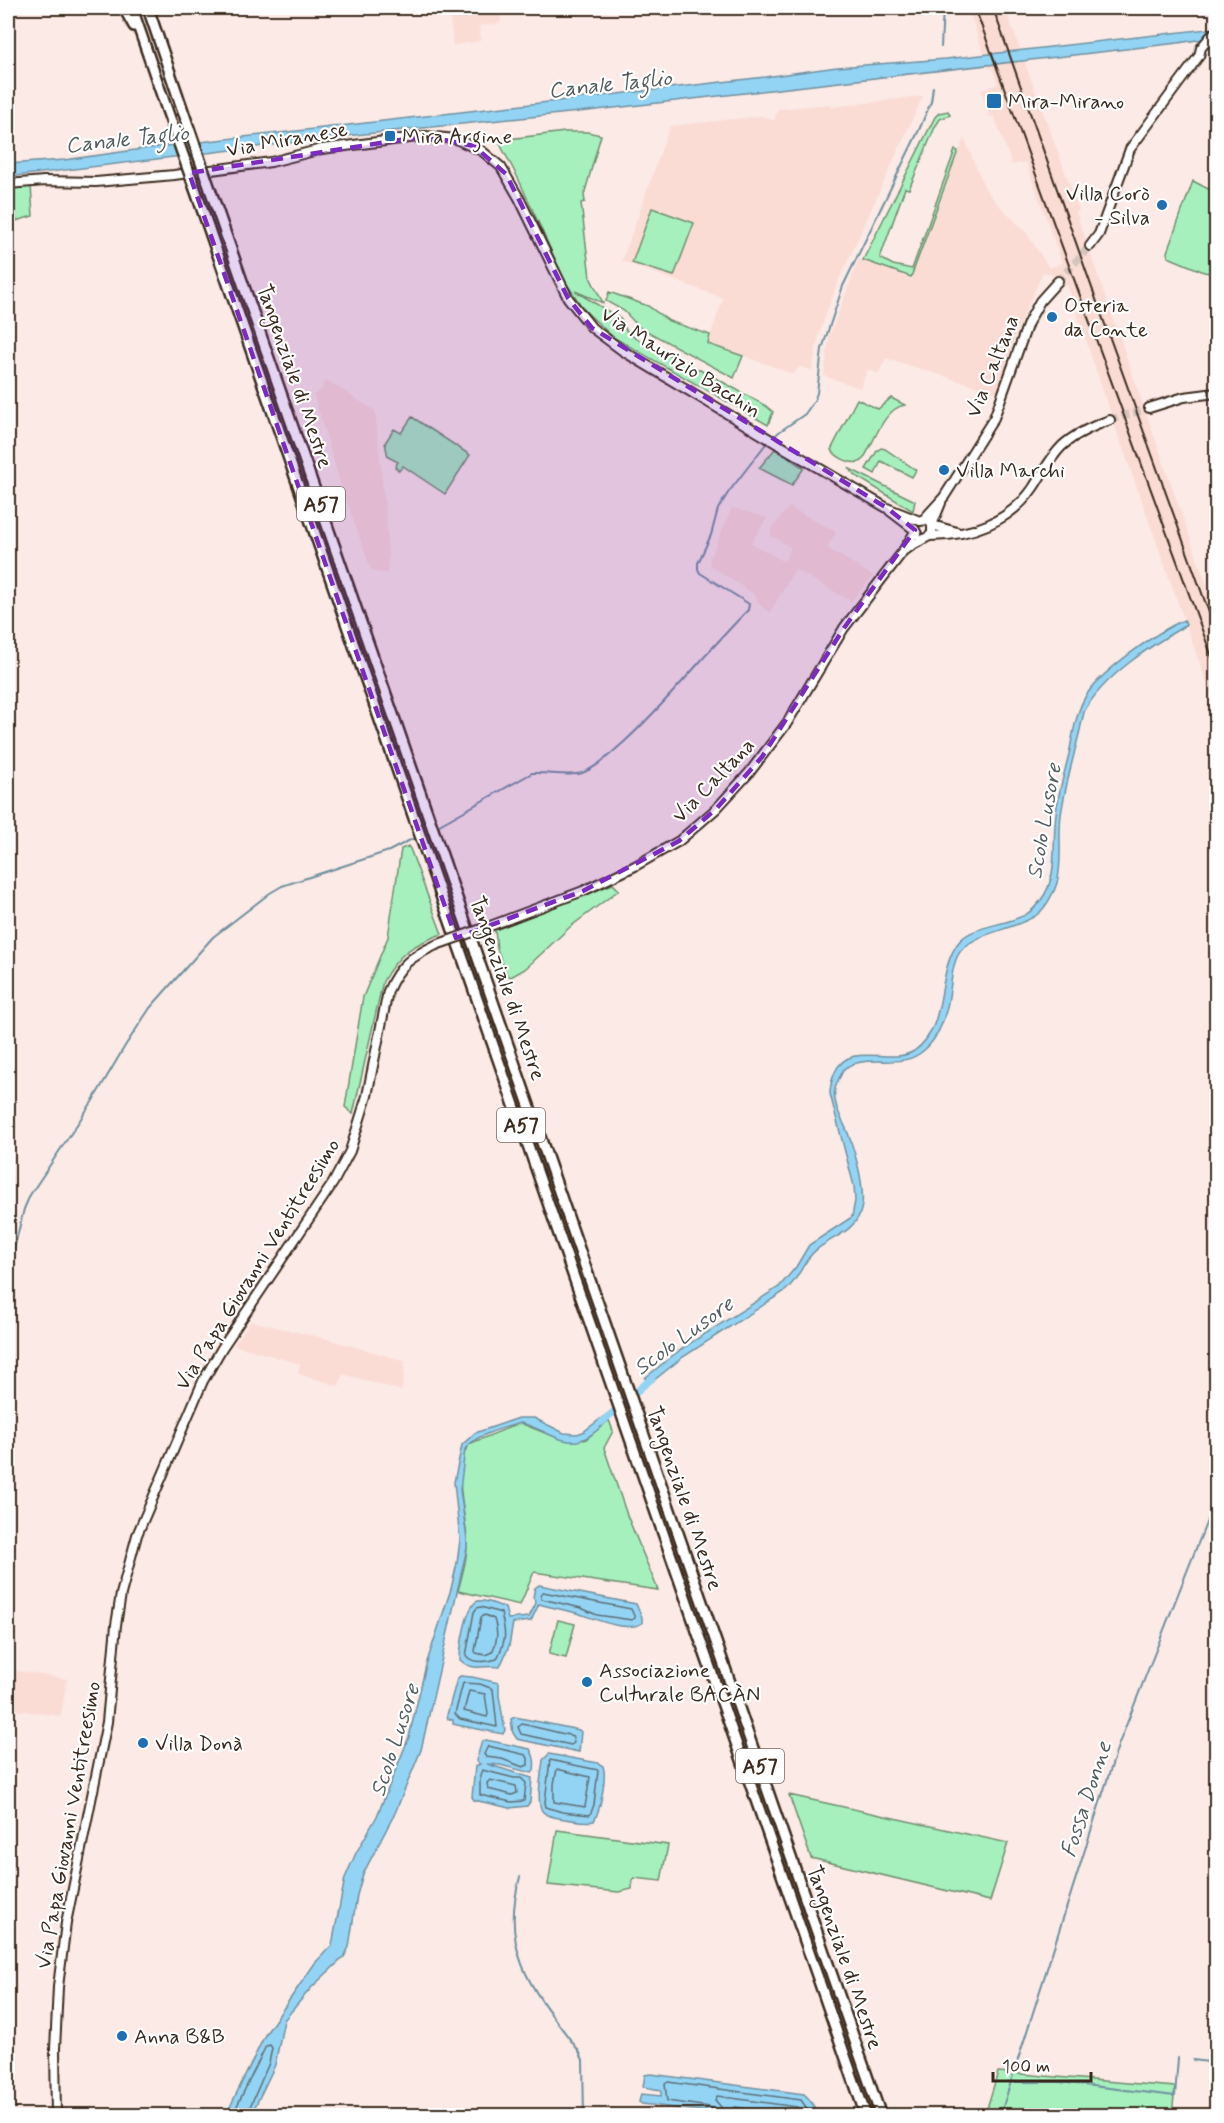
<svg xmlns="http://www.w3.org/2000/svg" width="1224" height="2123" font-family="Mynerve,sans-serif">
<rect width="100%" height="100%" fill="#fceae6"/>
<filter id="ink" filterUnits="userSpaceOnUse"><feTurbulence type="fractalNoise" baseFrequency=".0167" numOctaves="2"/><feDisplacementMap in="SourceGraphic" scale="12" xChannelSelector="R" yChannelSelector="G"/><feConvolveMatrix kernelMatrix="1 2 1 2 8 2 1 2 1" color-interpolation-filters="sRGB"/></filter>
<g filter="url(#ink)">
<path fill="#fadcd5" d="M 449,8 L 500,8 L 501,23 L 479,26 L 480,41 L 453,45 Z
M 968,8 L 1005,8 L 1079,210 L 1076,212 L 1090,253 L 1216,612 L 1216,709 L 1116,429 L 1067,285 L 1060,286 L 1056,276 L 1043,272 L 1017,330 L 998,393 L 886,358 L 878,374 L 868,369 L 860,388 L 824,376 L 829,337 L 859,259 L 911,279 L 964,138 L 985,188 L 995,201 L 1026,232 L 1049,268 L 1062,263 L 1026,162 L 1012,165 L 994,116 L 990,117 L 981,90 L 998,84 L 992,68 L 989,69 Z
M 923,96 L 835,289 L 819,334 L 812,370 L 800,367 L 793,374 L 708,343 L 723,298 L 622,261 L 670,126 L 761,116 L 774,120 L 778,109 L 830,104 L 831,107 Z
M 326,380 L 375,411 L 386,520 L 388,558 L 387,573 L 376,572 L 371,569 L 341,485 L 314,395 L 321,390 Z
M 789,507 L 836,532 L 827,548 L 873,576 L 851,601 L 795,569 L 770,612 L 760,605 L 754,594 L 711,566 L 709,561 L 732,508 L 767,518 L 751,543 L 784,562 L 791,548 L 771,535 L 771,530 Z
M 251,1321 L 331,1340 L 405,1361 L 402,1391 L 343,1374 L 339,1386 L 298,1374 L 300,1364 L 234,1345 Z
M 8,1669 L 67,1679 L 61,1716 L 8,1709 Z"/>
<path fill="#a6f0be" stroke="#708d6e" stroke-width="1.5" d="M 948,111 L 950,115 L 940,119 L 935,127 L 909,189 L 905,188 L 880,258 L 893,265 L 912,269 L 955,150 L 958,151 L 911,277 L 863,260 L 935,117 L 939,113 Z
M 565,132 L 587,132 L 601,135 L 584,195 L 585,202 L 581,203 L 590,277 L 603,303 L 575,291 L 621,319 L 626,330 L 635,338 L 714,377 L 766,406 L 773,412 L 768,425 L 613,337 L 584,310 L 565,281 L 518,178 L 500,144 L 500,140 Z
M 1193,181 L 1216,193 L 1216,274 L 1204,272 L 1168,257 L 1167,252 Z
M 31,185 L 33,216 L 16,221 L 8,221 L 8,187 Z
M 652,208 L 694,223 L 674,276 L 632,263 Z
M 609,292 L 648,306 L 669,321 L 710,335 L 708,344 L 743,356 L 734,378 L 639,327 L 624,311 L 606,301 Z
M 891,398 L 905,405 C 883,408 874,444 862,461 C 852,466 838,458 831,450 L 857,399 L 878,409 Z
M 412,417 L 470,455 L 445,494 L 403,466 L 399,471 L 395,467 L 398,462 L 388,457 L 385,443 L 394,429 L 401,433 Z
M 881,448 L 885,449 L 916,470 L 912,477 L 881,461 L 875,474 L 866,469 L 877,451 Z
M 775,449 L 804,468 L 792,485 L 759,468 Z
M 848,468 L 915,501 L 913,511 L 856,476 Z
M 409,846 L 442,934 C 412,945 399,953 383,981 L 353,1114 L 345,1107 L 363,997 L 388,937 L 401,849 Z
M 613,884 L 619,890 L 570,927 L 525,969 L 511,977 L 507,975 L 497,949 L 495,930 Z
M 609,1420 L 613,1431 L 604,1448 L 627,1515 L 658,1590 L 534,1572 L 520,1605 L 458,1591 C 462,1575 468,1557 467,1540 C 466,1512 451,1470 469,1444 L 520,1423 L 545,1433 L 585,1440 Z
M 558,1620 L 575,1624 L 566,1658 L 549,1654 Z
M 789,1795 L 1008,1843 L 990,1901 L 811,1858 Z
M 557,1830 L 668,1845 L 661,1881 L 634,1878 L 632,1880 L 632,1889 L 619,1892 L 548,1885 Z
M 998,2072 L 1175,2087 L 1172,2115 L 985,2115 Z"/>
<path fill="#93d4f5" stroke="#70909f" stroke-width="1.5" d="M 1216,28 L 1216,37 L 1178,43 L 579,112 L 355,135 L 8,177 L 8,164 L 64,160 L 157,147 L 765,77 L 837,67 L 946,59 Z
M 1184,620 L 1186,625 C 1152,645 1103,676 1084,712 C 1077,746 1066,780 1061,815 C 1058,837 1063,861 1057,883 C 1054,893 1046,907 1038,914 C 1018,930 970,932 958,955 C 952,966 952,978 950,990 C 947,1014 940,1040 919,1054 C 897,1069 865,1053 844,1069 C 841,1075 836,1083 835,1089 C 832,1104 843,1121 848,1133 C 855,1153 868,1192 860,1213 C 853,1234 825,1239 812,1254 C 801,1266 798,1280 785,1291 L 683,1357 L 648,1385 L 645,1378 L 672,1356 L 692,1342 L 779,1287 L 796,1267 L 809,1245 L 852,1217 L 855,1201 L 854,1186 L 830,1094 C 830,1086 832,1079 835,1072 C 850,1040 890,1066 914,1051 C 949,1027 935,974 958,943 C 972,924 1009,926 1028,913 C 1033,910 1037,905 1041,900 C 1057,879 1053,851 1055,826 C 1056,801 1063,778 1069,754 C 1073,734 1076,711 1087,694 C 1103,670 1158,631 1184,620 Z
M 607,1414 L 609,1420 C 582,1444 576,1448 542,1431 C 535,1428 528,1424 520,1423 C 503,1428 475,1435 465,1449 L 460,1490 L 467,1539 L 467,1548 L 421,1750 L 395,1813 L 363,1874 L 357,1895 L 349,1947 L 344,1957 L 312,1987 L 284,2020 L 275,2065 L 251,2115 L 226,2115 L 265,2035 L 315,1963 L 332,1945 L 345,1878 L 356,1853 L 377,1816 L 409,1737 L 426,1665 L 451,1589 L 457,1563 L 460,1540 L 454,1482 L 462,1445 L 475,1433 L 519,1418 L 534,1418 L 564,1433 L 577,1434 L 583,1432 Z
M 539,1585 L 636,1604 L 642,1617 L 642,1623 C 628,1633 595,1619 580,1614 C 567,1610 552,1608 539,1604 L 531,1621 L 513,1623 L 509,1646 L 500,1667 C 485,1664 474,1673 460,1660 C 460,1648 466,1605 478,1601 C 486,1599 498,1605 505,1608 L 508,1619 L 529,1617 L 536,1603 L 533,1597 L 535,1588 Z
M 460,1676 L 472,1677 L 499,1683 L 499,1696 L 505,1730 L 503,1734 L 457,1725 L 453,1724 L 453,1720 L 448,1719 L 447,1715 L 457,1679 Z
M 515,1717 L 579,1730 L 581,1732 L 579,1752 L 517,1739 L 513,1733 L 511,1719 Z
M 486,1740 L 530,1749 C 535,1757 535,1763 534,1771 L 532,1773 L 500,1765 L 487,1764 L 532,1778 L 530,1802 L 527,1806 L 510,1808 L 474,1800 L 472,1797 L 475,1766 L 480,1764 L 476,1761 L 482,1741 Z
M 549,1754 L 598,1763 L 603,1766 C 607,1777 600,1811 594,1821 C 585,1823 575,1820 565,1819 C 558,1818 548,1817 543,1812 C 535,1804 542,1771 543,1760 Z
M 651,2074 L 804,2094 L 809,2099 L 819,2115 L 735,2115 L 642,2104 L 639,2102 L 641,2094 L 661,2096 L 661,2090 L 643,2087 L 645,2075 Z"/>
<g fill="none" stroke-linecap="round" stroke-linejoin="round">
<path stroke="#5e6e74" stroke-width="1.5" d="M 543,1592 L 631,1609 L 635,1618 L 632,1620 L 597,1615 L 581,1608 L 542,1599 L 540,1595 Z
M 481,1607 L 501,1613 C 506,1635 507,1637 497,1659 C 487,1662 474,1664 466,1656 L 474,1612 L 477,1608 Z
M 485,1615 L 494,1619 C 498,1631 498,1640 492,1652 L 485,1655 L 476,1653 L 475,1651 L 481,1617 Z
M 463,1683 L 480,1684 L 493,1689 L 497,1727 L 460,1719 L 455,1714 Z
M 469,1691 L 485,1694 L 488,1714 L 487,1717 L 464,1711 Z
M 522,1724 L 573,1736 L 574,1743 L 571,1745 L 521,1734 L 518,1727 Z
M 488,1746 L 526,1755 L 528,1758 L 528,1765 L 523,1767 L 502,1759 L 486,1757 L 484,1754 Z
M 550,1760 L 598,1770 L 594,1805 L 590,1815 L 562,1812 L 546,1807 L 545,1802 Z
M 557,1769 L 590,1777 L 585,1807 L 554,1802 L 554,1784 Z
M 482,1770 L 514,1778 L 521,1778 L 526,1783 L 524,1801 L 511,1802 L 480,1795 L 480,1775 Z
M 490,1780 L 516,1786 L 517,1793 L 512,1795 L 488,1789 L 487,1783 Z
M 232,2116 L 266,2046 L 270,2045 L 272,2048 L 269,2063 L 246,2116
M 715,2116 L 714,2110 L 710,2107 L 667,2101 L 665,2084 L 668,2082 L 801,2100 L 812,2116
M 723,2116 L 721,2107 L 715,2100 L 717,2096 L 797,2107 L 804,2116
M 732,2116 L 732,2109 L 735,2107 L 793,2116"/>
<path stroke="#70909f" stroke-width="2" d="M 941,47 L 943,8
M 434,828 L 532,773 C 547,772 570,777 582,773 C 598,767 611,753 623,743 C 668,702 705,653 748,610 L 749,604 L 700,573 L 698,569 L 698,563 L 711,535 L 718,509 L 728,493 L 765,445 L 779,432 L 805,414 L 814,401 L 817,393 L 822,349 L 843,286 L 919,130 L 931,102 L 933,87
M 8,1273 L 24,1209 L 30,1195 L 92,1102 L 125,1046 L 150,1008 L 213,937 L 270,893 L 282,886 L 389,851 L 418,836
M 520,1877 C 498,1954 536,1994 579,2051 L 583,2060 L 584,2116
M 1193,2060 L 1216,2063
M 1010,2082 L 1059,2082 L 1175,2096 L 1178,2058
M 1000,2116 L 1118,1746 L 1216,1498"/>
<path stroke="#93d4f5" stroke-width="7" d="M 602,1422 L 652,1378"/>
<path stroke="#d5c4be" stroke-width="8" stroke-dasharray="8 4" stroke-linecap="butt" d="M 1058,281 L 1090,246
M 1110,420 L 1149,408"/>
<defs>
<path id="secondary" d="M 1216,32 L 1211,35 L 1210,42 L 1216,47
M 8,184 L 44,181 L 96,182 L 174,175 L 271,162 L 322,149 L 425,136 L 456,139 L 482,151 L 501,167 L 519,198 L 568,298 L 592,328 L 623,351 L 781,446 L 887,508 L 920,521 L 928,520 L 932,525
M 1090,246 L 1099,234 L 1130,149 L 1199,56 L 1201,48 L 1210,37
M 1149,408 L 1184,397 L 1216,393
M 890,511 L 915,530 L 917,534
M 923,520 L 944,497 L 994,418 L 1028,323 L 1040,301 L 1058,281
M 932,525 L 957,532
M 930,536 C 970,536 1010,522 1033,488 C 1043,473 1049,459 1062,446 C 1075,434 1093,426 1110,420
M 907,549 C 915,542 925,540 932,534 L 932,525 L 941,503
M 490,926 L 583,891 L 635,866 L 679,841 L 716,809 L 749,773 L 787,723 L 844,628 L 901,554 L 915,532
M 56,2116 L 55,2049 L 58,1987 L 66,1923 L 107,1722 L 116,1625 L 121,1594 L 137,1535 L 203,1381 L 222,1348 L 333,1183 L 350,1151 L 367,1096 L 388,991 C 399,965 412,956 436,945"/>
<path id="motorway" d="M 124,8 L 134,26
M 132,8 L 167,110
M 148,8 L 182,108
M 195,189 L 866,2116
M 210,189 L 881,2116"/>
</defs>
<use href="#secondary" stroke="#3b2a1e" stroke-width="12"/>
<use href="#motorway" stroke="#3b2a1e" stroke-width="14"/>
<use href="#secondary" stroke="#fff" stroke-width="8"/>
<use href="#motorway" stroke="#fff" stroke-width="9"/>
<path stroke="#3b2a1e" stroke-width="2" d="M 975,8 L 1216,668
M 993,8 L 1098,305 L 1216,632"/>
<defs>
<path id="secondary-bridge" d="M 436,945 L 490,926"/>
<path id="motorway-bridge" d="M 182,108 L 210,189
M 167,110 L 195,189"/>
</defs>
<use href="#secondary-bridge" stroke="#3b2a1e" stroke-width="12" stroke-linecap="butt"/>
<use href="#motorway-bridge" stroke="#3b2a1e" stroke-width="14" stroke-linecap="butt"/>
<use href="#secondary-bridge" stroke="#fff" stroke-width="8"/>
<use href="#motorway-bridge" stroke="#fff" stroke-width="9"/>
</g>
</g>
<path fill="#7b2cbf" fill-opacity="0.2" stroke="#7b2cbf" stroke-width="4.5" stroke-dasharray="12 8" stroke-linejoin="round" d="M 425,136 L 474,146 L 506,174 L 568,298 L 592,328 L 887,508 L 915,530 L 844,628 L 762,757 L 716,809 L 679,841 L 583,891 L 456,938 L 189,173 Z"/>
<g fill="#1f6fb2" stroke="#fff" stroke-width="2">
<rect x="986" y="93" width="16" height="16" rx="3"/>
<rect x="384" y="130" width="12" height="12" rx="3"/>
<circle cx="1162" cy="205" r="6"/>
<circle cx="1052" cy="317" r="6"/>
<circle cx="944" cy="470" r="6"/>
<circle cx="587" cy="1682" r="6"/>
<circle cx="143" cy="1743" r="6"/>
<circle cx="122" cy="2036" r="6"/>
</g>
<g text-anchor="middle" stroke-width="4.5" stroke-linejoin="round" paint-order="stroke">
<g fill="#fff" stroke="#766a62" stroke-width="1.5">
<rect x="297" y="487" width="48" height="34" rx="4.5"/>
<rect x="497" y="1108" width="48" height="34" rx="4.5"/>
<rect x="736" y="1749" width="48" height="34" rx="4.5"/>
</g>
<g font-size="20" font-weight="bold" fill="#3b2a1e">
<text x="321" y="511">A57</text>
<text x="521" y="1132">A57</text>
<text x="760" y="1773">A57</text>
</g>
<g font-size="21" fill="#3b2a1e" stroke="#fff" text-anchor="start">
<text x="1008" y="108">Mira-Mirano</text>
<text x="402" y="143">Mira Argine</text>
<text x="1150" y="200" text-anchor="end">Villa Corò<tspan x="1150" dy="24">- Silva</tspan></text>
<text x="1064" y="312">Osteria<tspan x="1064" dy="24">da Conte</tspan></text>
<text x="956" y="477">Villa Marchi</text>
<text x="599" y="1677">Associazione<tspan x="599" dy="24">Culturale BACÀN</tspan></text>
<text x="155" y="1750">Villa Donà</text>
<text x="134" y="2043">Anna B&amp;B</text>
</g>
<g font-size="21" fill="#3b2a1e" stroke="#fff">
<text transform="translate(287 139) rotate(-10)" y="7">Via Miranese</text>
<text transform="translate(681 362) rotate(33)" y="7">Via Maurizio Bacchin</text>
<text transform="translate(992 366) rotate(-68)" y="7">Via Caltana</text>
<text transform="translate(295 376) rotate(71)" y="7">Tangenziale di Mestre</text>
<text transform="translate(713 780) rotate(-46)" y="7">Via Caltana</text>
<text transform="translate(508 988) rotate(71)" y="7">Tangenziale di Mestre</text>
<text transform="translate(257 1264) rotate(-58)" y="7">Via Papa Giovanni Ventitreesimo</text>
<text transform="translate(685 1498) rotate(71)" y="7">Tangenziale di Mestre</text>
<text transform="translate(68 1825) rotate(-80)" y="7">Via Papa Giovanni Ventitreesimo</text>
<text transform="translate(845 1957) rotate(71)" y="7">Tangenziale di Mestre</text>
</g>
<g font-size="22" font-style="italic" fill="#555d5e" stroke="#fff">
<text transform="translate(610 83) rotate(-6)" y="8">Canale Taglio</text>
<text transform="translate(127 138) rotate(-6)" y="8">Canale Taglio</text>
<text transform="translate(1043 821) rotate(-80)" y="8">Scolo Lusore</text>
<text transform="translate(683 1335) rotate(-36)" y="8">Scolo Lusore</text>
<text transform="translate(394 1740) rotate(-72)" y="8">Scolo Lusore</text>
<text transform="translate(1085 1799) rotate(-72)" y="8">Fossa Donne</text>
</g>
</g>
<rect width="1224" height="2123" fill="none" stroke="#fff" stroke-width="30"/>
<rect x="15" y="15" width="1194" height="2093" fill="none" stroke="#3b2a1e" stroke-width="2" filter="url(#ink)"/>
<path d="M993 2072v9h98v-9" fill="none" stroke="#3b2a1e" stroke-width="3"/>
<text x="1002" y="2072" font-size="18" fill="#3b2a1e" stroke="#ffffff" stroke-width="4.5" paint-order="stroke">100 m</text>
</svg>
